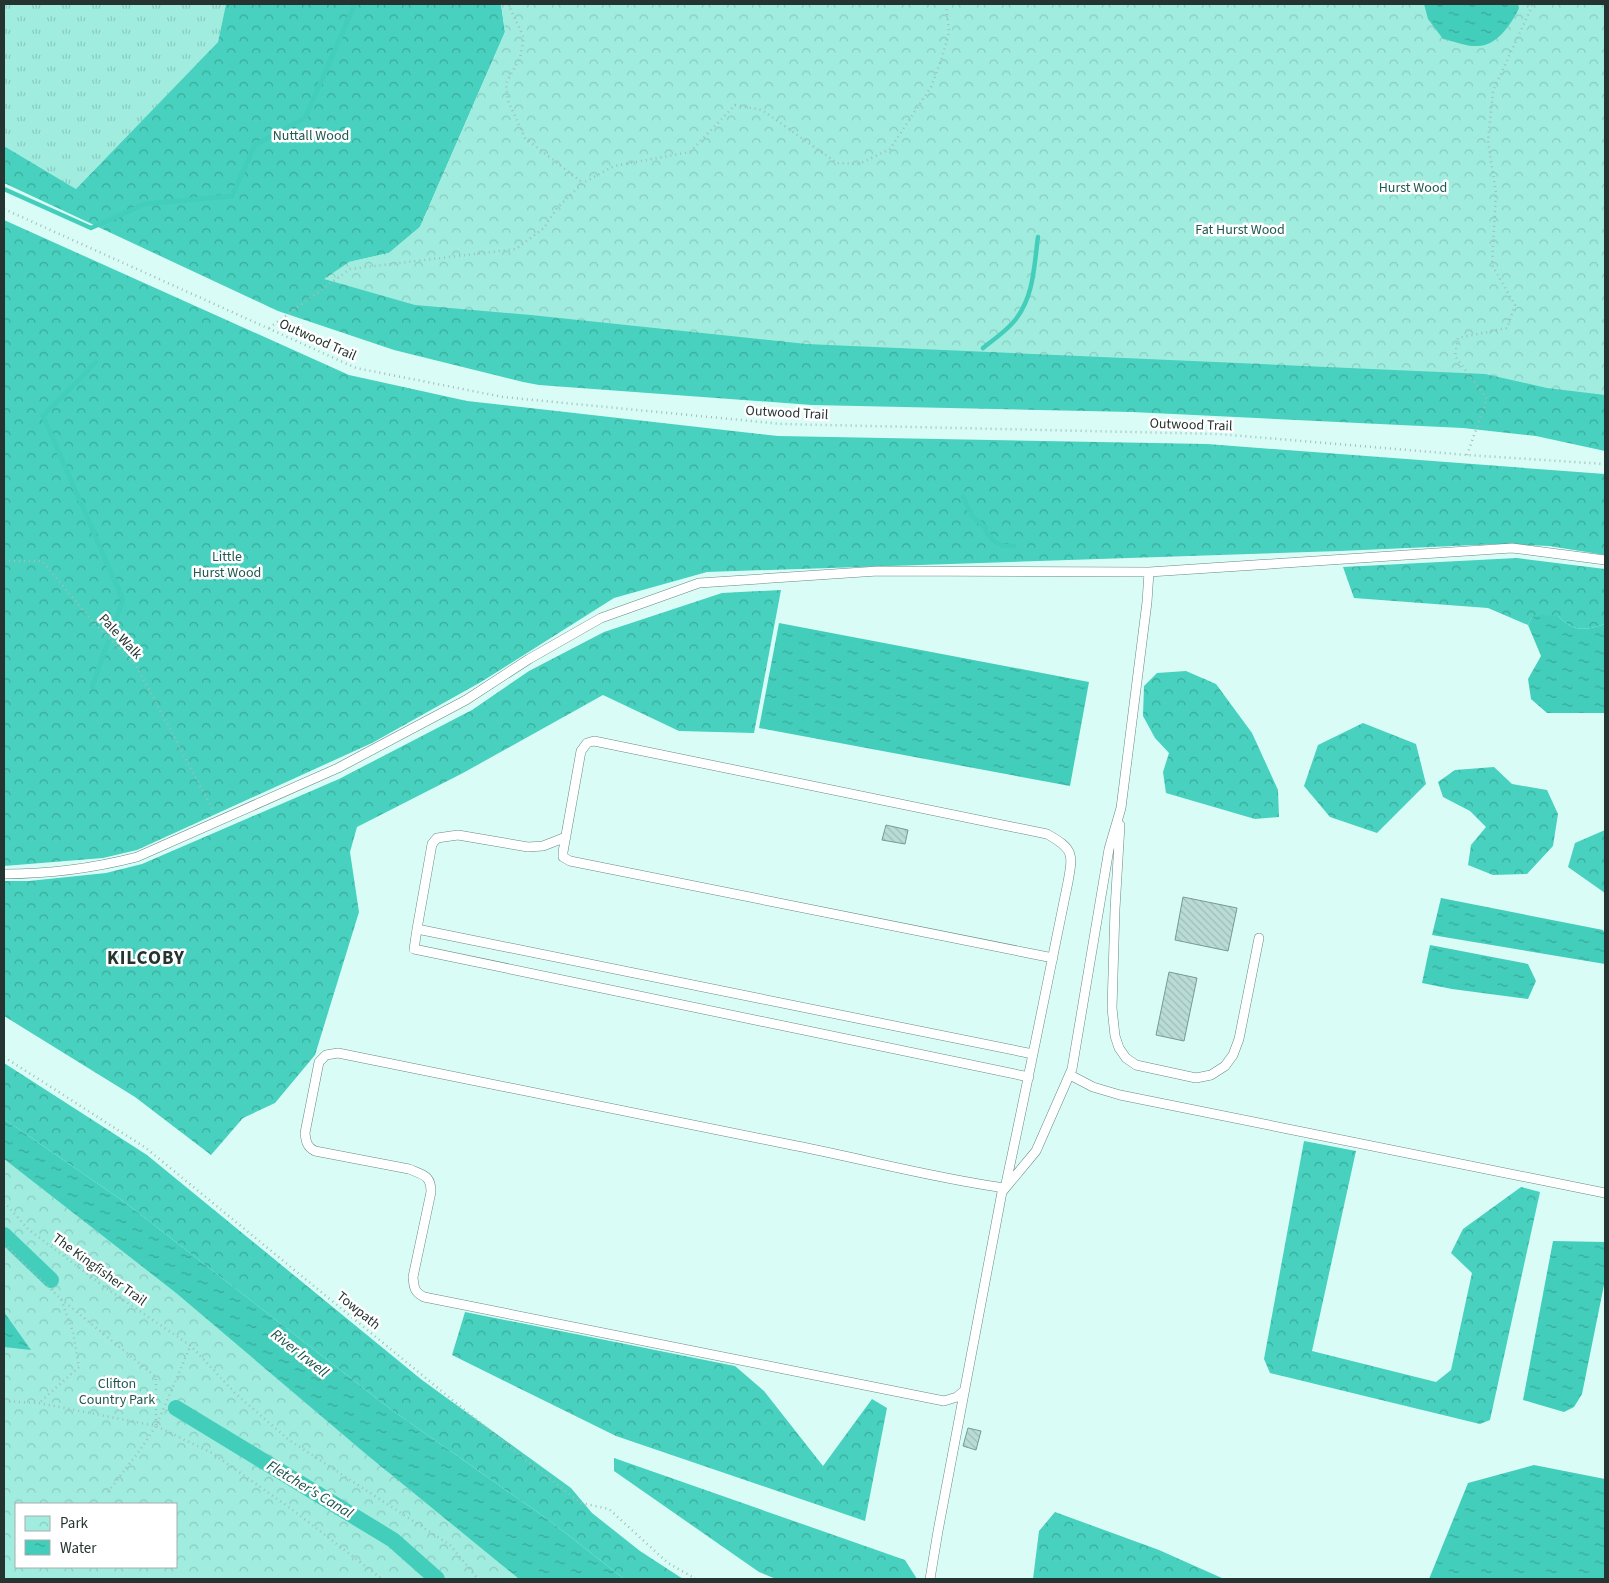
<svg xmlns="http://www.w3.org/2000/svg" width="1609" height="1583" font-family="'Source Sans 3',sans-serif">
<defs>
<pattern id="grass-tufts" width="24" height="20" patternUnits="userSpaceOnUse" patternTransform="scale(1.25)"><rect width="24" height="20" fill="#a0ecdf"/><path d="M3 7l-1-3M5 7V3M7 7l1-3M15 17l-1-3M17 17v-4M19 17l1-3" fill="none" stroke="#8acbc0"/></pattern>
<pattern id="forest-crowns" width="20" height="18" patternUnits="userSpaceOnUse" patternTransform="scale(1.25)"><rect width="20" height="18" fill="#47d1be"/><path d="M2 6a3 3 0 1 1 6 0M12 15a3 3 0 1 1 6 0" fill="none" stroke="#3baa9b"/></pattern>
<pattern id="park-crowns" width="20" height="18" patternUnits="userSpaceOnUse" patternTransform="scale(1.25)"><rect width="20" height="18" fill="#a0ecdf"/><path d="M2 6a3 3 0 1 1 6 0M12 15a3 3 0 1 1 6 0" fill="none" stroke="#8acbc0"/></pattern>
<pattern id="water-ripples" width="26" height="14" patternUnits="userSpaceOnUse" patternTransform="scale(1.25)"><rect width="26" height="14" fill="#43cebb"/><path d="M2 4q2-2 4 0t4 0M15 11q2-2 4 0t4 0" fill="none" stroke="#38a899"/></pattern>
<pattern id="building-back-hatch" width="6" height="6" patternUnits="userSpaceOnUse" patternTransform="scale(1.25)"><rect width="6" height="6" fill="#badcd6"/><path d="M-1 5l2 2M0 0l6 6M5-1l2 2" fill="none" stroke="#a0bdb8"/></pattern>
</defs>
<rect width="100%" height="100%" fill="#d9fcf6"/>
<path fill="url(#grass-tufts)" d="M 4,4 L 226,4 L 218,42 L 76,189 L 4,146 Z"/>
<path fill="url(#forest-crowns)" d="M 226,4 L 501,4 L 505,32 L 420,227 L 389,253 L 349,262 L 1605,59 L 1605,451 L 1536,436 L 1463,428 L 1132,412 L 812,405 L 539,385 L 523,382 L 394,350 L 278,311 L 4,183 L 4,146 L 76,189 L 218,42 Z
M 4,220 L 349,375 L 467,401 L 778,436 L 1207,444 L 1605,474 L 1605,555 L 1549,546 L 1498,544 L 1340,551 L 707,572 L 614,598 L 481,682 L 372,743 L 137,850 L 103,858 L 4,866 Z
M 1517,558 L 1605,569 L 1605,624 C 1585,631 1574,632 1558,616 L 1532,617 L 1528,625 L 1488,608 L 1354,598 L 1343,567 Z
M 781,590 L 754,733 L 679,731 L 603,695 L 463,773 L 357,827 L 350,852 L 359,912 L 315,1055 L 275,1103 L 243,1118 L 211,1155 L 135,1097 L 4,1016 L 4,881 L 29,881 L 106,873 L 142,864 L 339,779 L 472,710 L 529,671 L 604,632 L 722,593 Z
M 1186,671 L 1216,684 L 1252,733 L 1278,790 L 1279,817 L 1255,819 L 1166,793 L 1163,772 L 1169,753 L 1155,738 L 1143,716 L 1144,686 L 1157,673 Z
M 1363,723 L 1416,744 L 1426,784 L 1377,833 L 1330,817 L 1304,786 L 1318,745 Z
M 1494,767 L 1512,784 L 1547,790 L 1558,814 L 1553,846 L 1527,874 L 1493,875 L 1468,865 L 1471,845 L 1486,827 L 1470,811 L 1443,797 L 1438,782 L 1455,770 Z
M 1605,830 L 1605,893 L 1568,867 L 1575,843 Z
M 4,1063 L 147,1155 L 422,1380 L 571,1488 L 592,1513 L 640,1551 L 683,1579 L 624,1579 L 550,1521 L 389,1408 L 127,1204 L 4,1119 Z
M 1304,1141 L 1356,1151 L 1312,1351 L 1436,1382 L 1451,1370 L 1472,1273 L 1451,1253 L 1463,1229 L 1521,1187 L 1540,1192 L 1490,1420 L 1480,1424 L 1270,1373 L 1264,1359 Z
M 465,1312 L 735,1366 L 764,1391 L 823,1466 L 872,1399 L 887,1408 L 865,1521 L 616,1436 L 452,1355 Z
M 614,1458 L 905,1560 L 917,1579 L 776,1579 L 759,1572 L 614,1471 Z
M 1055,1512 L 1159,1550 L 1224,1579 L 1033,1579 L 1039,1531 Z"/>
<path fill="url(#park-crowns)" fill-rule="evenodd" d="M 501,4 L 1605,4 L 1605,395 L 1547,388 L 1485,374 L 806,344 L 531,315 L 415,305 L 324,279 L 349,262 L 389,253 L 420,227 L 505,32 Z
M 4,1159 L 176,1293 L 367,1455 L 519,1579 L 4,1579 ZM 16,1504 L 176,1504 L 176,1567 L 16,1567 Z"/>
<path fill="url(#water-ripples)" d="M 1424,4 L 1518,4 L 1519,8 C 1512,23 1497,46 1478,46 C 1466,47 1454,41 1443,39 L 1428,19 Z
M 1542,615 L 1558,616 C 1574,632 1585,631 1605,624 L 1605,713 L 1547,713 L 1531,699 L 1528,679 L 1541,656 L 1528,625 L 1532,617 Z
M 779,623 L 1089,682 L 1070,786 L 759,728 Z
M 1441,898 L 1603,930 L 1605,934 L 1605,964 L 1432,935 Z
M 1430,945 L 1528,964 L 1536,981 L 1528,999 L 1452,989 L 1422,983 Z
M 4,1119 L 127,1204 L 389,1408 L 550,1521 L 624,1579 L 519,1579 L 367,1455 L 176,1293 L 4,1159 Z
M 1553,1241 L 1605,1242 L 1605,1280 L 1582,1394 L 1574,1407 L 1564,1412 L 1523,1400 Z
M 4,1312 L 31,1350 L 4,1347 Z
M 1534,1465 L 1605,1479 L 1605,1579 L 1429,1579 L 1468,1483 Z"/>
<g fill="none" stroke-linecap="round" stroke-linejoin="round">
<path stroke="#43cebb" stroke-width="4.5" d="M 4,189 L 91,228 L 145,204 L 232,196 L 255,145 L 305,118 L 355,4
M 983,348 C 994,339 1007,331 1016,319 C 1034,295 1034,266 1038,237
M 963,497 L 972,516 L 985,527 L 987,533 L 995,542 L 1004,546 L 1014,546
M 92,687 L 123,600 L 43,416 L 96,362"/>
<path stroke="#43cebb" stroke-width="16" d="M 4,1235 L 51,1280
M 176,1408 L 393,1540 L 437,1579"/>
</g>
<path fill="url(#building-back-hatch)" stroke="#799a94" d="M 886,825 L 908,830 L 905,844 L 882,840 Z
M 1183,897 L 1237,908 L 1228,951 L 1175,940 Z
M 1169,972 L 1197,978 L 1184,1041 L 1156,1035 Z
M 968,1428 L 981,1431 L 976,1450 L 963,1446 Z"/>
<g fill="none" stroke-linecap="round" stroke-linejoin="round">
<defs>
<path id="lane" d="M 1120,825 L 1115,909 L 1112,1008 L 1115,1036 L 1119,1048 L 1126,1058 L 1136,1065 L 1196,1078 L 1211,1075 L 1225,1066 L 1233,1055 L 1239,1039 L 1259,938
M 566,837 L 543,846 L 528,847 L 458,835 L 437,838 L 432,844 L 417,929 L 1033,1054
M 4,874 C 49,874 94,868 137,857 L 338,768 L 466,700 L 529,659 L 601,618 L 699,583 L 878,571 L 1149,572 L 1512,548 L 1605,560
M 417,929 L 414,949 L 1029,1077
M 1070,1075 L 1093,1087 L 1120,1095 L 1605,1193
M 965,1390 L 957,1397 L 944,1401 L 424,1297 C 414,1292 414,1287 413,1277 L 431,1192 C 431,1175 423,1175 409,1169 L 315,1151 C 307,1147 306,1142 305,1133 L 319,1062 L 326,1055 L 338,1053 C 487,1084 637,1114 787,1144 C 860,1158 932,1178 1005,1188 C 1027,1086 1047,984 1068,882 C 1073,854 1074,849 1047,834 L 594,741 L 587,743 L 581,751 L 563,852 L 563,857 L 570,861 L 1053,958
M 930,1579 L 938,1531 L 1002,1192 L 1036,1151 L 1072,1069 L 1109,849 L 1121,808 L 1147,602 L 1149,572"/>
</defs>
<use href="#lane" stroke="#698983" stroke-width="10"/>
<path stroke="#a1beb9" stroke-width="2.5" stroke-dasharray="1 4" stroke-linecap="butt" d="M 508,4 L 524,38 L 520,58 L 506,83 L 508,101 L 525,138 L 583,183
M 4,209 L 356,368 L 503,397 L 782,424 L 1219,434 L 1467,455 L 1605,464
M 269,328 L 350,269 L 516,249 L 544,228 L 557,208 L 583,183 L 614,166 L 690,152 L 735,105 L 762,110 L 837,163 L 859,164 L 890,149 L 931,87 L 942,58 L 949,32 L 946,4
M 1467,455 L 1487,399 L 1455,356 L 1458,338 L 1507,328 L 1515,305 L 1492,265 L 1496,193 L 1488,141 L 1493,91 L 1533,4
M 4,561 L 42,561 L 93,622 L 136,665 L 213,810
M 4,1057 L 146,1148 L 523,1458 L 581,1503 L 609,1509 L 668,1563 L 696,1579
M 4,1202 L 28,1229 L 106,1288 L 191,1346 L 236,1394 L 289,1440 L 450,1545 L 478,1579
M 4,1244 L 61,1299 L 73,1332 L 79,1367 L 39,1403
M 61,1299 L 156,1377 L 156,1426 L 190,1347
M 4,1401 L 39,1403 L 156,1426 L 212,1453 L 290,1508 L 382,1579
M 108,1492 L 140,1450 L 156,1426"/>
<use href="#lane" stroke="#fff" stroke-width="9"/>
</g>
<g text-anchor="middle" stroke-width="5" stroke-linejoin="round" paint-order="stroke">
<g font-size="14" fill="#225a52" stroke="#fff">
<text x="311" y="140">Nuttall Wood</text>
<text x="1413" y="192">Hurst Wood</text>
<text x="1240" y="234">Fat Hurst Wood</text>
<text x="227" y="561">Little<tspan x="227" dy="16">Hurst Wood</tspan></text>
<text x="117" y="1388">Clifton<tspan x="117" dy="16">Country Park</tspan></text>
</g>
<g font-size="14" fill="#263431" stroke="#fff">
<text transform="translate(318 339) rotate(24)" y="5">Outwood Trail</text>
<text transform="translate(787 412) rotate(3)" y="5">Outwood Trail</text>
<text transform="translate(1191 424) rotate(2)" y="5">Outwood Trail</text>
<text transform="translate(121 636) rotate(47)" y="5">Pale Walk</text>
<text transform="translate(100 1269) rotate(36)" y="5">The Kingfisher Trail</text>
<text transform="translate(359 1310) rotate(39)" y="5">Towpath</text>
</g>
<g font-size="15" font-style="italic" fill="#19524a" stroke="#fff">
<text transform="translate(300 1353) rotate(38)" y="5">River Irwell</text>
<text transform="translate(310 1489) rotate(31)" y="5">Fletcher's Canal</text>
</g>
<g font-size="19" font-weight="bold" letter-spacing="1" fill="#263431" stroke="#fff">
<text x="146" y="964">KILCOBY</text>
</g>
</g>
<rect width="1609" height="1583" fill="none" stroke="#263431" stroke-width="10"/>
<rect x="15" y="1503" width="162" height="65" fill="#ffffff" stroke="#a8aead"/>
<rect x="25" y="1516" width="25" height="15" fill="url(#park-crowns)" stroke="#a8aead"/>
<text x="60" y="1528" font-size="15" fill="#263431">Park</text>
<rect x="25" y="1540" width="25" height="15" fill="url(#water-ripples)" stroke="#a8aead"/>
<text x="60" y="1553" font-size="15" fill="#263431">Water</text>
</svg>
